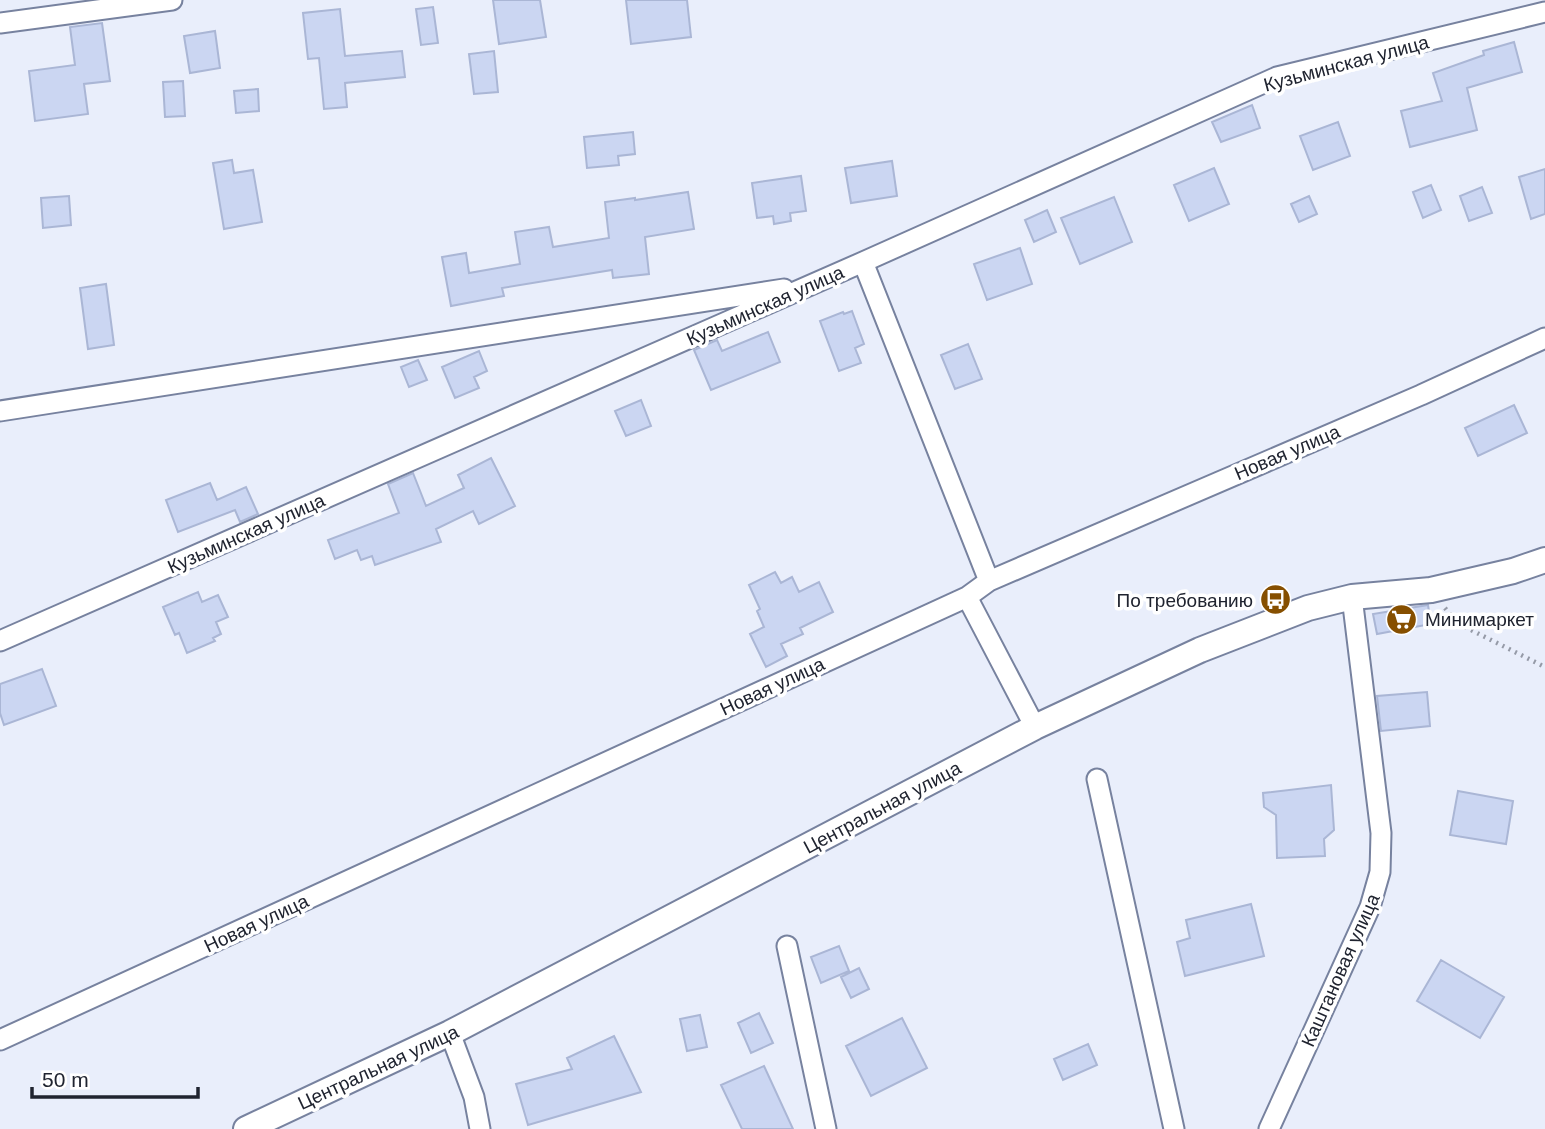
<svg xmlns="http://www.w3.org/2000/svg" width="1545" height="1129" font-family="Helvetica,sans-serif">
<rect width="100%" height="100%" fill="#e9eefb"/>
<path fill="#cbd6f2" stroke="#aab6d5" stroke-width="2" d="M 493,0 L 540,0 L 546,37 L 499,44 Z
M 626,0 L 687,0 L 691,37 L 631,44 Z
M 433,7 L 438,43 L 421,45 L 416,9 Z
M 340,9 L 345,56 L 402,51 L 405,77 L 345,83 L 347,107 L 324,109 L 319,58 L 308,59 L 303,13 Z
M 102,23 L 110,81 L 84,84 L 88,114 L 35,121 L 29,71 L 75,65 L 70,27 Z
M 215,31 L 220,68 L 190,73 L 184,36 Z
M 1514,42 L 1522,72 L 1467,88 L 1477,130 L 1410,147 L 1401,111 L 1442,101 L 1433,73 L 1484,55 L 1483,51 Z
M 494,51 L 498,92 L 474,94 L 469,54 Z
M 183,81 L 185,116 L 165,117 L 163,82 Z
M 258,89 L 259,111 L 236,113 L 234,91 Z
M 1252,105 L 1260,128 L 1221,142 L 1212,122 Z
M 1338,122 L 1350,156 L 1313,170 L 1300,136 Z
M 633,132 L 635,154 L 618,156 L 619,165 L 587,168 L 584,137 Z
M 232,160 L 234,173 L 253,170 L 262,222 L 224,229 L 213,163 Z
M 892,161 L 897,196 L 851,203 L 845,168 Z
M 1214,168 L 1229,204 L 1189,221 L 1174,185 Z
M 1545,169 L 1545,214 L 1531,219 L 1519,177 Z
M 801,176 L 806,211 L 790,213 L 791,221 L 774,224 L 773,216 L 757,218 L 752,183 Z
M 1431,185 L 1441,210 L 1423,218 L 1413,192 Z
M 1482,187 L 1492,213 L 1469,221 L 1460,196 Z
M 688,192 L 694,229 L 645,237 L 649,274 L 613,278 L 612,270 L 502,288 L 504,296 L 451,306 L 442,257 L 466,253 L 469,273 L 520,264 L 515,232 L 549,227 L 553,247 L 609,238 L 605,202 L 635,198 L 635,200 Z
M 69,196 L 71,225 L 43,228 L 41,198 Z
M 1309,196 L 1317,214 L 1299,222 L 1291,204 Z
M 1114,197 L 1132,242 L 1080,264 L 1061,218 Z
M 1047,210 L 1056,232 L 1034,242 L 1025,220 Z
M 1020,248 L 1032,284 L 987,300 L 974,264 Z
M 106,284 L 114,345 L 88,349 L 80,288 Z
M 852,311 L 864,344 L 855,348 L 861,363 L 839,371 L 820,321 L 843,312 L 844,314 Z
M 768,332 L 780,362 L 711,390 L 694,350 L 717,340 L 722,351 Z
M 968,344 L 982,379 L 955,389 L 941,355 Z
M 479,351 L 487,371 L 474,377 L 479,388 L 455,398 L 442,367 Z
M 418,360 L 427,380 L 409,387 L 401,367 Z
M 641,400 L 651,426 L 626,436 L 615,411 Z
M 1514,405 L 1527,433 L 1478,456 L 1465,428 Z
M 491,458 L 515,506 L 479,524 L 473,511 L 436,529 L 441,542 L 375,565 L 372,556 L 361,560 L 357,550 L 335,559 L 328,540 L 399,513 L 388,484 L 413,473 L 426,506 L 464,488 L 458,475 Z
M 210,483 L 217,500 L 246,487 L 258,514 L 240,522 L 235,510 L 178,532 L 166,500 Z
M 775,572 L 781,583 L 792,577 L 799,592 L 819,582 L 833,612 L 800,628 L 803,634 L 781,644 L 787,656 L 766,667 L 750,634 L 764,627 L 757,611 L 760,609 L 749,585 Z
M 198,592 L 202,602 L 218,595 L 228,617 L 216,622 L 221,634 L 213,638 L 215,641 L 187,653 L 179,633 L 175,635 L 163,607 Z
M 1428,605 L 1431,624 L 1377,634 L 1373,614 Z
M 42,669 L 56,706 L 4,725 L 0,713 L 0,684 Z
M 1427,692 L 1430,726 L 1381,731 L 1377,696 Z
M 1331,785 L 1334,830 L 1324,839 L 1325,856 L 1277,858 L 1276,815 L 1264,807 L 1263,793 Z
M 1458,791 L 1513,801 L 1506,844 L 1450,835 Z
M 1251,904 L 1264,956 L 1185,976 L 1177,942 L 1190,938 L 1186,920 Z
M 839,946 L 849,971 L 821,983 L 811,957 Z
M 1441,960 L 1504,997 L 1480,1038 L 1417,1001 Z
M 859,968 L 869,989 L 851,998 L 841,977 Z
M 759,1013 L 773,1043 L 751,1053 L 738,1023 Z
M 700,1015 L 707,1047 L 687,1051 L 680,1019 Z
M 902,1018 L 927,1068 L 871,1096 L 846,1046 Z
M 614,1036 L 641,1092 L 528,1125 L 516,1084 L 572,1069 L 567,1058 Z
M 1088,1044 L 1097,1065 L 1063,1080 L 1054,1059 Z
M 764,1066 L 793,1129 L 742,1129 L 721,1085 Z"/>
<g fill="none" stroke-linecap="round" stroke-linejoin="round">
<defs>
<path id="minor" d="M 0,23 L 172,0
M 863,262 L 989,581
M 0,411 L 784,289
M 967,597 L 1035,727
M 0,641 L 863,262 L 1277,77 L 1545,12
M 1097,779 L 1174,1129
M 787,946 L 826,1129
M 450,1033 L 474,1097 L 480,1129
M 0,1040 L 967,597 L 989,581 L 1421,395 L 1545,338
M 1269,1129 L 1370,907 L 1380,872 L 1381,833 L 1352,597"/>
<path id="tertiary" d="M 246,1129 L 450,1033 L 1035,727 L 1200,650 L 1308,608 L 1352,597 L 1431,590 L 1513,571 L 1545,560"/>
</defs>
<use href="#minor" stroke="#77829f" stroke-width="23"/>
<use href="#tertiary" stroke="#77829f" stroke-width="28"/>
<path stroke="#959aa7" stroke-width="4.5" stroke-dasharray="2 5" stroke-linecap="butt" d="M 1445,608 L 1457,623 L 1545,667"/>
<use href="#minor" stroke="#fff" stroke-width="19"/>
<use href="#tertiary" stroke="#fff" stroke-width="24"/>
</g>
<defs>
<symbol id="bus-disc" viewBox="-11 -11 22 22"><circle r="9.5" fill="#864f00" stroke="#fff"/><path d="M-5-6H5V4H4V6H2V4H-2V6H-4V4H-5ZM-3.5-4V0h7V-4ZM-3.5 1.2v1.5H-2V1.2ZM2 1.2v1.5H3.5V1.2Z" fill="#fff"/></symbol>
<symbol id="supermarket-disc" viewBox="-11 -11 22 22"><circle r="9.5" fill="#864f00" stroke="#fff"/><path d="M-6-5.5h2.5l.6 2H6L4.5 2H-2.5L-4.4-4H-6ZM-1.5 3.2a1.3 1.3 0 1 0 .1 0ZM3 3.2a1.3 1.3 0 1 0 .1 0Z" fill="#fff"/></symbol>
</defs>
<g fill-rule="evenodd">
<use href="#bus-disc" x="1258" y="582" width="35" height="35"/>
<use href="#supermarket-disc" x="1384" y="602" width="35" height="35"/>
</g>
<g text-anchor="middle" stroke-width="7" stroke-linejoin="round" paint-order="stroke">
<g font-size="19" fill="#202430" stroke="#fff">
<text transform="translate(1346 63) rotate(-15)" y="7">Кузьминская улица</text>
<text transform="translate(765 305) rotate(-24)" y="7">Кузьминская улица</text>
<text transform="translate(1287 452) rotate(-23)" y="7">Новая улица</text>
<text transform="translate(246 533) rotate(-24)" y="7">Кузьминская улица</text>
<text transform="translate(772 686) rotate(-25)" y="7">Новая улица</text>
<text transform="translate(882 807) rotate(-28)" y="7">Центральная улица</text>
<text transform="translate(256 923) rotate(-25)" y="7">Новая улица</text>
<text transform="translate(1340 970) rotate(-66)" y="7">Каштановая улица</text>
<text transform="translate(378 1067) rotate(-25)" y="7">Центральная улица</text>
</g>
<g font-size="19" fill="#202430" stroke="#fff" text-anchor="end">
<text x="1253" y="607">По требованию</text>
<text x="1425" y="626" text-anchor="start">Минимаркет</text>
</g>
</g>
<path d="M32 1087v10h166v-10" fill="none" stroke="#202430" stroke-width="3.5"/>
<text x="42" y="1087" font-size="21" fill="#202430" stroke="#ffffff" stroke-width="5" paint-order="stroke">50 m</text>
</svg>
